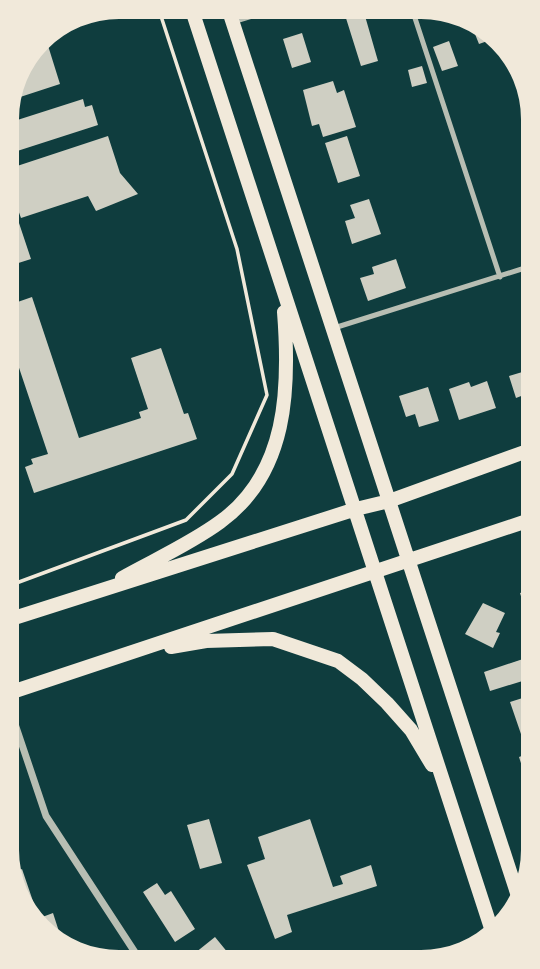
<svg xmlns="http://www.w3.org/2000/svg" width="540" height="969" font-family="Merriweather,serif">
<rect width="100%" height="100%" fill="#0f3d3e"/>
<path fill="#cfcfc3" d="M 363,9 L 378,61 L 361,66 L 345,15 Z
M 485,30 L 496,38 L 479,44 L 475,34 Z
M 302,33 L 311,62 L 292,68 L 283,39 Z
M 45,36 L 60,84 L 11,100 Z
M 449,41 L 458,66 L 442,71 L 433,47 Z
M 422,66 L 427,83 L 412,87 L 408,70 Z
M 333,81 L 337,93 L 344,90 L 356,127 L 323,137 L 319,124 L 312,126 L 303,90 Z
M 83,99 L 85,107 L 92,105 L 98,125 L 8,154 L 8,123 Z
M 108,136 L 120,173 L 138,194 L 96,211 L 88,196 L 21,218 L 8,182 L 8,169 Z
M 347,136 L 360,176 L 338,183 L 325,143 Z
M 9,193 L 31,259 L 9,266 Z
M 369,199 L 381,234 L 352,244 L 345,221 L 355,218 L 350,205 Z
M 396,259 L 406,288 L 368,301 L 360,278 L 374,274 L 372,267 Z
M 32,297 L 79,438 L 141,418 L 139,412 L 148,409 L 131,358 L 161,348 L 184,414 L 188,413 L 197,439 L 34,493 L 25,467 L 33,464 L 31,459 L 48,454 L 9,338 L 9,305 Z
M 529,370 L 529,393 L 516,398 L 509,376 Z
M 487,381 L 496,408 L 459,420 L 449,389 L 469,382 L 471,387 Z
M 428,387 L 439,421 L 419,427 L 415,414 L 406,417 L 399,396 Z
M 531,590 L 531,625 L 530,625 L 520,593 Z
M 483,603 L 505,613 L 496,632 L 500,633 L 493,648 L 465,634 Z
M 523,659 L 529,679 L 490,691 L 484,672 Z
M 532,695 L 532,734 L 522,737 L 510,702 Z
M 532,752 L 532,790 L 530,791 L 519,757 Z
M 209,819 L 222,863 L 200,869 L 187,825 Z
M 310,819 L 333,887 L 343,884 L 340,876 L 371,865 L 377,886 L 287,915 L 292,932 L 275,939 L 247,865 L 265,859 L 258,837 Z
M 22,869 L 37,913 L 33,914 L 13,886 L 13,873 Z
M 157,883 L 165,895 L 171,891 L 195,929 L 175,942 L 143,892 Z
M 53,913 L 63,944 L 51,938 L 37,919 Z
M 215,937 L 233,959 L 200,960 L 195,953 Z"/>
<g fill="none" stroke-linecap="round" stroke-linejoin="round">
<path stroke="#f1e9da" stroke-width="3.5" d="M 11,585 L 186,520 L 232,474 L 267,395 L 237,249 L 158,7"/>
<path stroke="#b8beb3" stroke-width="5" d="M 412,9 L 500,277
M 334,328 L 528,267"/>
<path stroke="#b8beb3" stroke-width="7" d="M 233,21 L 275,8
M 12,715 L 46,816 L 140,960"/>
<path stroke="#f1e9da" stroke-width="14" d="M 191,7 L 492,931
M 228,8 L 518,896
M 122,578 C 154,560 190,544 220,522 C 288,473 290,388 284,312
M 11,619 L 356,509 L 389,501 L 530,450
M 171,647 L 206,641 L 273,639 L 338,661 L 362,679 L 387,703 L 411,730 L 432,765
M 12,692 L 530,520"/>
</g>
<path d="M0 0H540V969H0ZM119 19H421A100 100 0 0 1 521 119V850A100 100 0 0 1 421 950H119A100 100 0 0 1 19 850V119A100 100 0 0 1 119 19Z" fill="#f1e9da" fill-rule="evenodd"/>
</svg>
